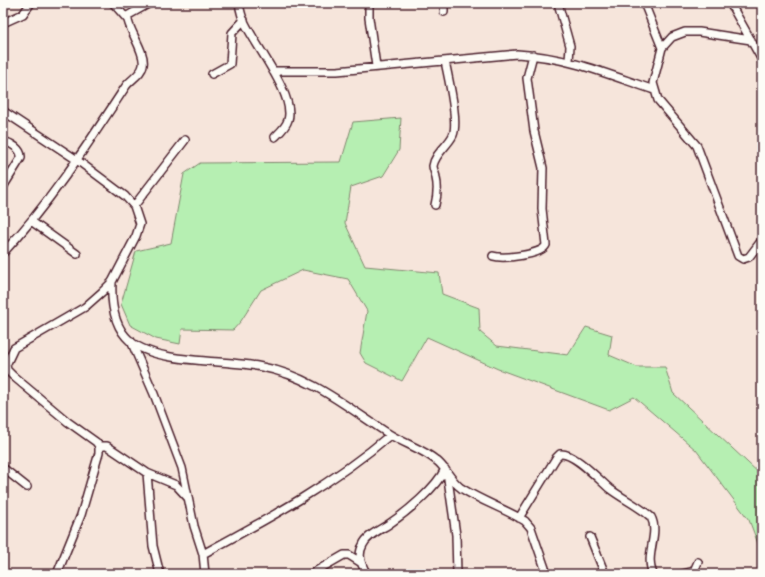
<svg xmlns="http://www.w3.org/2000/svg" width="765" height="577" font-family="'Playpen Sans',sans-serif">
<rect width="100%" height="100%" fill="#f6e5db"/>
<filter id="ink" filterUnits="userSpaceOnUse"><feTurbulence type="fractalNoise" baseFrequency=".025" numOctaves="2"/><feDisplacementMap in="SourceGraphic" scale="8" xChannelSelector="R" yChannelSelector="G"/><feConvolveMatrix kernelMatrix="1 2 1 2 8 2 1 2 1" color-interpolation-filters="sRGB"/></filter>
<g filter="url(#ink)">
<path fill="#b6efb2" stroke="#80876e" d="M 401,118 L 399,150 L 383,176 L 351,187 L 345,223 L 365,266 L 439,273 L 442,294 L 479,308 L 480,332 L 497,346 L 568,355 L 586,327 L 612,335 L 609,355 L 637,367 L 665,367 L 673,393 L 762,476 L 762,554 L 749,520 L 696,450 L 634,397 L 609,410 L 498,369 L 427,337 L 402,381 L 366,363 L 360,353 L 367,311 L 348,279 L 303,270 L 261,290 L 241,321 L 233,330 L 182,329 L 180,344 L 156,339 L 130,325 L 121,304 L 136,251 L 171,243 L 184,174 L 200,163 L 341,162 L 353,122 Z"/>
<g fill="none" stroke-linecap="round" stroke-linejoin="round">
<defs>
<path id="street" d="M 113,3 L 128,20
M 239,3 C 240,9 241,15 244,21 C 254,44 296,96 288,120 C 286,127 280,132 275,137
M 369,3 L 369,18 L 376,66
M 558,3 L 570,46 L 569,61
M 644,3 L 662,48
M 730,3 L 762,60
M 444,12 L 444,3
M 3,23 L 23,14 L 31,3
M 751,40 L 699,32 L 685,32 L 672,37 L 662,48 L 653,83 L 658,100 L 697,146 L 738,256 L 743,259 L 749,257 L 762,240
M 273,71 L 337,71 L 517,54 C 568,57 607,74 654,90
M 212,74 L 230,64 L 232,33 L 244,20
M 3,111 L 77,160 L 125,196 L 134,206 L 140,224 L 136,236 L 112,282 L 102,292 L 85,307 L 14,348 L 6,365 L 7,370 L 13,376 L 68,422 L 96,442 L 99,446 L 99,453 L 81,515 L 57,574
M 3,141 C 11,143 22,149 21,158 L 3,187
M 435,205 C 437,197 438,186 436,178 C 436,174 433,170 433,166 C 435,153 448,146 453,135 C 459,121 448,77 445,61
M 134,206 L 185,140
M 31,221 L 77,254
M 3,253 C 50,203 88,144 126,86 C 131,79 142,74 143,65 C 146,52 128,30 127,16 L 150,3
M 493,256 C 503,259 542,255 546,245 L 542,209 L 543,168 L 534,131 L 527,78 L 533,55
M 112,282 C 111,302 114,327 130,341 C 159,365 226,359 262,367 C 311,376 348,408 389,434 C 405,444 423,449 437,461 C 446,468 451,481 461,488 C 481,501 505,509 525,521 L 531,528 L 547,574
M 131,341 L 154,394 L 182,468 L 194,526 L 203,554 L 205,574
M 99,446 L 107,446 L 147,473 L 176,485 L 188,498
M 3,468 L 27,487
M 447,472 L 456,535 L 457,574
M 147,473 L 153,546 L 160,574
M 519,518 L 556,458 L 560,454 C 574,452 599,480 610,489 C 623,499 639,506 651,517 C 660,534 644,555 653,574
M 590,537 L 605,574
M 203,554 C 268,519 334,483 390,435
M 311,574 L 344,555 L 349,555 L 360,562
M 367,574 C 361,565 357,555 363,545 C 367,535 380,530 389,524 C 407,512 436,488 445,469
M 683,574 L 694,571 L 698,562"/>
</defs>
<use href="#street" stroke="#4a1f2b" stroke-width="10"/>
<use href="#street" stroke="#fdfcf7" stroke-width="7"/>
</g>
</g>
<rect width="765" height="577" fill="none" stroke="#fdfcf7" stroke-width="16"/>
<rect x="8" y="8" width="749" height="561" fill="none" stroke="#4a1f2b" stroke-width="1.5" filter="url(#ink)"/>
</svg>
